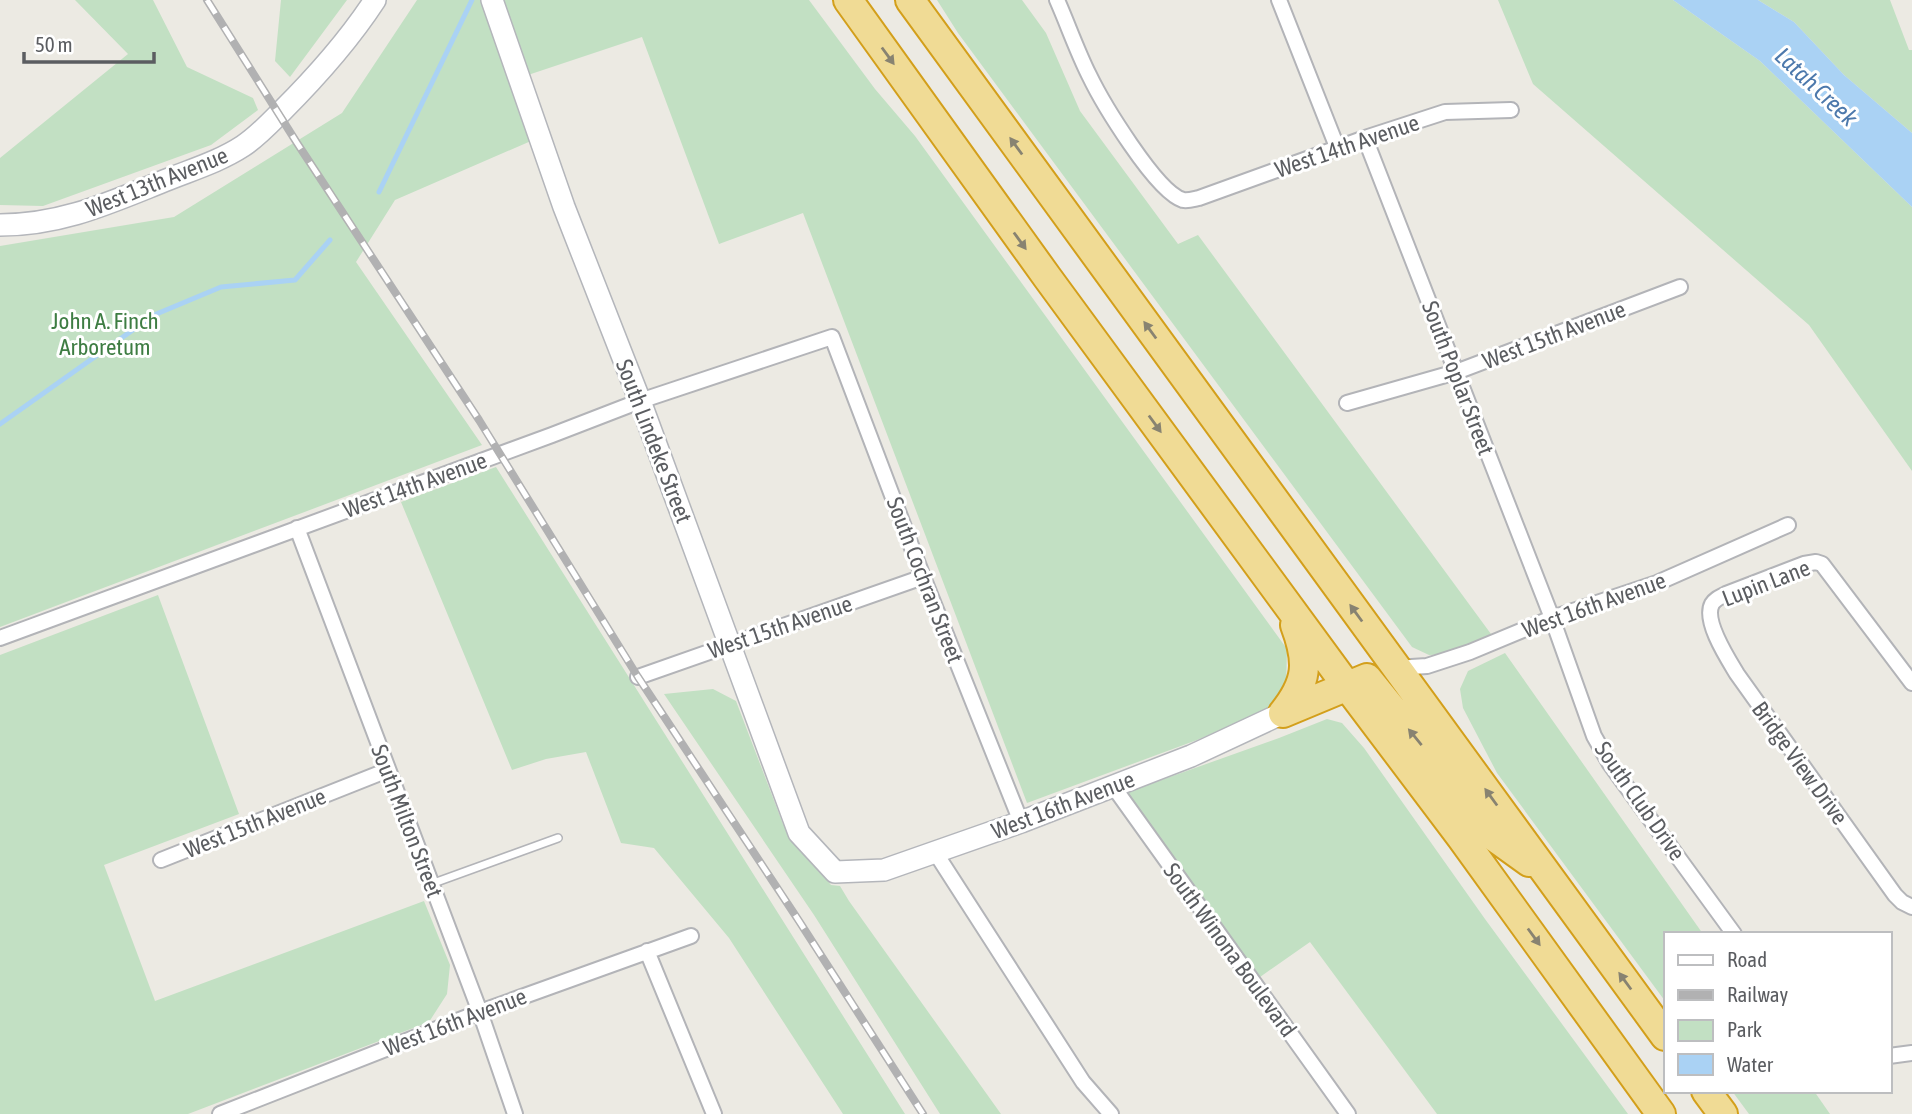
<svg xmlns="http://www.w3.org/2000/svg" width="1912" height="1114" font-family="'Asap Condensed',sans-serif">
<rect width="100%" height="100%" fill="#eceae3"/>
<path fill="#c2e0c3" d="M 75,0 L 153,0 L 187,67 L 253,98 L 258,110 L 211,145 L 43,206 L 0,205 L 0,158 L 128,54 Z
M 281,0 L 347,0 L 290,77 L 275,61 Z
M 417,0 L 485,0 L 531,141 L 395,200 L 356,262 L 482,445 L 0,627 L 0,246 L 174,217 L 342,113 Z
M 504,0 L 809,0 L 875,89 L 915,136 L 1287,649 L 1286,689 L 1270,709 L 1197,740 L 1027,803 L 803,213 L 719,244 L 642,37 L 528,75 Z
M 937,0 L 1022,0 L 1046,33 L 1080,111 L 1178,244 L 1198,235 L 1491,634 L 1449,654 L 1429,655 L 1412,647 L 958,33 Z
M 1498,0 L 1673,0 L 1760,61 L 1912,207 L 1912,471 L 1809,325 L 1533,84 Z
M 1758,0 L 1890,0 L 1909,50 L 1912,50 L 1912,133 L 1844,75 L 1794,22 Z
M 496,467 L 905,1114 L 843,1114 L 729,938 L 654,848 L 621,843 L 586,752 L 546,759 L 512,770 L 401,502 Z
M 158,595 L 239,814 L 104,865 L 155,1001 L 424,901 L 450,965 L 447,994 L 429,1022 L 188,1114 L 0,1114 L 0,655 Z
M 1505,653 L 1703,934 L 1665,934 L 1665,1001 L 1497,773 L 1463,708 L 1460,689 L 1468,671 Z
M 713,689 L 736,701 L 783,824 L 831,885 L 840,886 L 849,901 L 1001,1114 L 940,1114 L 814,915 L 664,694 Z
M 1327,719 L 1342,723 L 1364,748 L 1485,919 L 1628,1114 L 1437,1114 L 1310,942 L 1260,977 L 1125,793 L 1279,738 Z
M 1732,1091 L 1814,1091 L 1830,1114 L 1749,1114 Z"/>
<path fill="#aad2f4" d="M 1673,0 L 1758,0 L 1794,22 L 1844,75 L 1912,133 L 1912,207 L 1760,61 Z"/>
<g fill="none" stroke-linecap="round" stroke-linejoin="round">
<path stroke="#aad2f4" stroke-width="5" d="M 379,192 L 472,0
M 0,424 L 154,315 L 221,287 L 295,280 L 330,240"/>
<defs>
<path id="lane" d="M 431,884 L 558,838"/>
<path id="street" d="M 1057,0 C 1068,25 1077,51 1089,75 C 1102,102 1156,192 1183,200 C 1188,201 1194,199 1199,198 L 1365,138 L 1445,112 L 1511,110
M 1279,0 L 1337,147
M 1365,138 L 1552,618 L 1594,736 L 1610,764 L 1734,934
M 1347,403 L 1456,372 L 1680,287
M 297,528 L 480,1012 L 515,1114
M 0,638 L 552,435 L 640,401 L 832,337 L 923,577 L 1021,822
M 1396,668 L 1427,666 L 1470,652 L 1552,618 L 1657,583 L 1788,525
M 638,677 L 923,577
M 1912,683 L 1822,564 L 1816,562 L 1804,564 L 1726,594 C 1720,597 1715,599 1712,604 C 1703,621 1728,659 1737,674 L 1895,895 L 1902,902 L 1912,907
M 1113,786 L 1348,1114
M 935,852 L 1083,1082 L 1111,1114
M 161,860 L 388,770
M 647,951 L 714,1114
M 1889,1056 L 1912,1053
M 220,1114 L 480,1012 L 691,936"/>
<path id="secondary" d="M 492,0 L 564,207 L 640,401 L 799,833 L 835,872 L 884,870 L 1021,822 L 1191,756 L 1283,713
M 0,225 C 63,225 111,202 169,179 C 194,169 220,161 243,146 C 257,137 270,123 282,111 C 316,77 349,40 375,0"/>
<path id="highway" d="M 848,0 L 1047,277 L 1347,686 L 1461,837 L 1661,1114
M 910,0 L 1665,1036
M 1283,713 L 1367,678 L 1497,839 L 1529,862
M 1283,713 C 1308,682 1309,662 1295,625
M 1706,1091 L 1723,1114"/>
</defs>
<use href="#lane" stroke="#b3b4b8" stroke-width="10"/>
<use href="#street" stroke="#b3b4b8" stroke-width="18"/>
<use href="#secondary" stroke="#b4b6bb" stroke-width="24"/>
<use href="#highway" stroke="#d39f1b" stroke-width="32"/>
<use href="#lane" stroke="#fff" stroke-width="7"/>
<use href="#street" stroke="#fff" stroke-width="14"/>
<use href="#secondary" stroke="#fff" stroke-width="21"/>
<use href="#highway" stroke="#f0db95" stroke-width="28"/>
<defs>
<path id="rail" d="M 207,0 L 297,143 L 479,420 L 638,677 L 799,921 L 923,1114"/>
</defs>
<use href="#rail" stroke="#b1b1b2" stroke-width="8"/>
<use href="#rail" stroke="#fff" stroke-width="5" stroke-dasharray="16" stroke-linecap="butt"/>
</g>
<defs><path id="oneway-solid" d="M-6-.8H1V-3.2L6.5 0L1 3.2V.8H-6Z" transform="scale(1.75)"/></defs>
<g fill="#888371">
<use href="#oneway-solid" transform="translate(888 56) rotate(54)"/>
<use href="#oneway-solid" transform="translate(1016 146) rotate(-126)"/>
<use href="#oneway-solid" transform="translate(1020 241) rotate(54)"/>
<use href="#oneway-solid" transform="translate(1150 330) rotate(-126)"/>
<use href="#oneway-solid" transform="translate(1155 424) rotate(54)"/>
<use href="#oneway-solid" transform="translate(1356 613) rotate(-126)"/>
<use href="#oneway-solid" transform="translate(1415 737) rotate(-129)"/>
<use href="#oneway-solid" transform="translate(1491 797) rotate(-126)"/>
<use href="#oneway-solid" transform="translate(1534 937) rotate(54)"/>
<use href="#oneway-solid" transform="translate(1625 981) rotate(-126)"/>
</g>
<g text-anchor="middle" stroke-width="6" stroke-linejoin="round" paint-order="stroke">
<g font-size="23" fill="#5b5d61" stroke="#fff">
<text transform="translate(1347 146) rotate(-19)" y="8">West 14th Avenue</text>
<text transform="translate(157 182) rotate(-22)" y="8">West 13th Avenue</text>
<text transform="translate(1554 335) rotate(-21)" y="8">West 15th Avenue</text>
<text transform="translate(1458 378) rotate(69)" y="8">South Poplar Street</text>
<text transform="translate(654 441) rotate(69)" y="8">South Lindeke Street</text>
<text transform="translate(415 485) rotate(-20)" y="8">West 14th Avenue</text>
<text transform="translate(925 580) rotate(69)" y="8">South Cochran Street</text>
<text transform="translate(1766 583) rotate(-21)" y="8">Lupin Lane</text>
<text transform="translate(1594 605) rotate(-20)" y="8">West 16th Avenue</text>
<text transform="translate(780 627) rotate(-19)" y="8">West 15th Avenue</text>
<text transform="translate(1800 763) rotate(54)" y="8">Bridge View Drive</text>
<text transform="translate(1640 801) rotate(55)" y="8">South Club Drive</text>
<text transform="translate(1063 805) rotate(-21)" y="8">West 16th Avenue</text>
<text transform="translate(407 821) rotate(69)" y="8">South Milton Street</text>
<text transform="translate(255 823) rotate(-22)" y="8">West 15th Avenue</text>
<text transform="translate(1230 950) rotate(54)" y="8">South Winona Boulevard</text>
<text transform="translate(455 1022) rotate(-21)" y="8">West 16th Avenue</text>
</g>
<g font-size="23" fill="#3e7d43" stroke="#fff">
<text x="105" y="329">John A. Finch<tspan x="105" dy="26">Arboretum</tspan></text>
</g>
<g font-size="24" font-style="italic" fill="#4d79ac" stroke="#fff">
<text transform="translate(1816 87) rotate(43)" y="8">Latah Creek</text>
</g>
</g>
<rect x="1664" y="932" width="228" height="161" fill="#ffffff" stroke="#bdbec0" stroke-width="2"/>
<rect x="1678" y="955" width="35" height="10" fill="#ffffff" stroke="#bdbec0" stroke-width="2"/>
<text x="1727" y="967" font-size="21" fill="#5b5d61">Road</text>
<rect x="1678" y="990" width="35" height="10" fill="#b1b1b2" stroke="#bdbec0" stroke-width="2"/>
<text x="1727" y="1002" font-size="21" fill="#5b5d61">Railway</text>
<rect x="1678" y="1020" width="35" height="21" fill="#c2e0c3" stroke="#bdbec0" stroke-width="2"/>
<text x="1727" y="1037" font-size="21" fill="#5b5d61">Park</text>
<rect x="1678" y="1054" width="35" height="21" fill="#aad2f4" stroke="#bdbec0" stroke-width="2"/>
<text x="1727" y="1072" font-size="21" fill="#5b5d61">Water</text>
<path d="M24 52v10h130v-10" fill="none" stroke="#5b5d61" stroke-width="3.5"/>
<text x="35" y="52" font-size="21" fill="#5b5d61" stroke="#ffffff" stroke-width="5" paint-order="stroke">50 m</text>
</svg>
